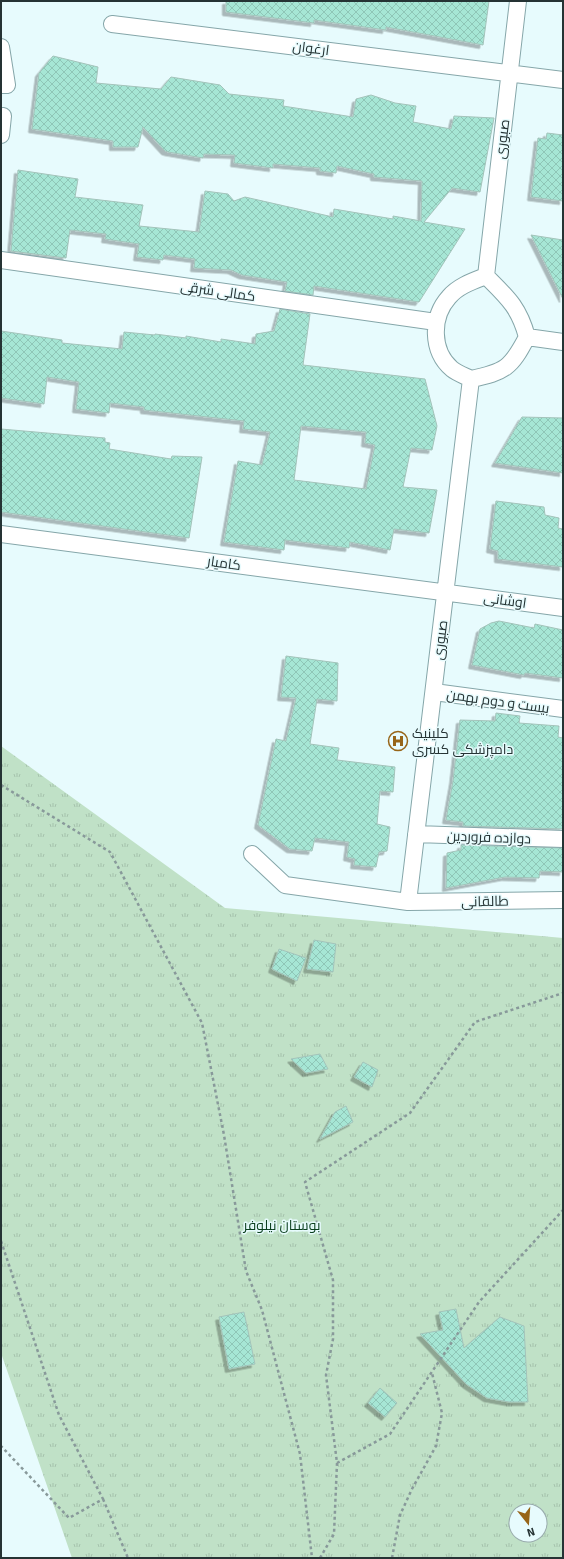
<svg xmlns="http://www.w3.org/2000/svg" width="564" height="1559" font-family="Signika,Cairo,sans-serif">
<defs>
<pattern id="park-tufts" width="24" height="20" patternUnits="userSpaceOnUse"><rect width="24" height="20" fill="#c0e1c7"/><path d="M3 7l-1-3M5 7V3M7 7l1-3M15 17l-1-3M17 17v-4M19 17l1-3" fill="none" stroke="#a5c2ac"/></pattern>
<pattern id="building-cross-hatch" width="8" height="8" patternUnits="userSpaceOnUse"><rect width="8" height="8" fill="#a6e6d5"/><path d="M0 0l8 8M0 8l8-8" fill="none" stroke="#8fc6b7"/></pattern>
<filter id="shadow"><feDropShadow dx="-3.5" dy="3.5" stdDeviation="0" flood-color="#0004"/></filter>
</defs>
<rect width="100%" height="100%" fill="#e7fbfd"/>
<path fill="url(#park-tufts)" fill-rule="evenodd" d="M 1,746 L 225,908 L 563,938 L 563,1558 L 72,1558 L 1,1353 ZM 516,1511 L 540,1511 L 540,1535 L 516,1535 Z"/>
<path fill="url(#building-cross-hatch)" stroke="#a3c3ba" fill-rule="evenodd" filter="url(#shadow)" d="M 226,1 L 489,1 L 483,45 L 386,27 L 386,30 L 314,20 L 314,23 L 226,12 Z
M 53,56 L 98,67 L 96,83 L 161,89 L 171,77 L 220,85 L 229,94 L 284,100 L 283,106 L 353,117 L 356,99 L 371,95 L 395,103 L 416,106 L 413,122 L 451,129 L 454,116 L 494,118 L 480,192 L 452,188 L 424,222 L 465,229 L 419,302 L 314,286 L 313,295 L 285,291 L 287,282 L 242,275 L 231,270 L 194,268 L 195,259 L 164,255 L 163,260 L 137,257 L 139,244 L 105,239 L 106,234 L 70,230 L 66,258 L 11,251 L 18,170 L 78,179 L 75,197 L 143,205 L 139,226 L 199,232 L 205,191 L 228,194 L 234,201 L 245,197 L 333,217 L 334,209 L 393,219 L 393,216 L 421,221 L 422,181 L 374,177 L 374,174 L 337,166 L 336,173 L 320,171 L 320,168 L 273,164 L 273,168 L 234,163 L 235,155 L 204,154 L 203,158 L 168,152 L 165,151 L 143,127 L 138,147 L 113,147 L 113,141 L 32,129 L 39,73 Z
M 547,133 L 563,135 L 563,201 L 531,197 L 538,138 L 546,139 Z
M 531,235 L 563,240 L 563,299 Z
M 280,309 L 310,314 L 303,365 L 425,379 L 437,426 L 432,450 L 411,448 L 403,487 L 437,490 L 429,533 L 394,529 L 390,550 L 350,542 L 349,548 L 285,540 L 284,550 L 224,542 L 238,461 L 262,465 L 270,432 L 243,429 L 244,421 L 144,410 L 144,407 L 110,403 L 109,413 L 76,409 L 79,382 L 47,377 L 44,404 L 1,398 L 1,331 L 62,340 L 62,343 L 122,349 L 124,332 L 155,335 L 155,334 L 186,338 L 186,336 L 221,342 L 221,339 L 255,344 L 256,334 L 274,331 ZM 301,426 L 366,432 L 365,443 L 375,445 L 366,489 L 294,480 Z
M 522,417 L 563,418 L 563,473 L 495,463 Z
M 1,429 L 105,438 L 105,442 L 110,443 L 109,449 L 171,459 L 172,456 L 202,457 L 189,538 L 1,512 Z
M 496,501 L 544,507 L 545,515 L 559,518 L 558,528 L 563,529 L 563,567 L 498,559 L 498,551 L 490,549 Z
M 499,621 L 534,628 L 535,624 L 563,630 L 563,678 L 525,673 L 524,675 L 472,665 L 480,629 L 491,623 Z
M 286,656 L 338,663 L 337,701 L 317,699 L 310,744 L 339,748 L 337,760 L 395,767 L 393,792 L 380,791 L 377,824 L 390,827 L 387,851 L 379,852 L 376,867 L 354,865 L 355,859 L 347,857 L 349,842 L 315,838 L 312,851 L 290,849 L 258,825 L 276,739 L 286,741 L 296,698 L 281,697 Z
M 496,713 L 520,716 L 519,723 L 559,726 L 558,737 L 563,738 L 563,829 L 463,826 L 463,822 L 446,820 L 453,781 L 460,720 L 495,721 Z
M 461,845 L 563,848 L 563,872 L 540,871 L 539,878 L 505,877 L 446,888 L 447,853 L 461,850 Z
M 314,940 L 336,944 L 333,972 L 307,969 Z
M 279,949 L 306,958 L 297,981 L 272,969 Z
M 320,1054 L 328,1069 L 306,1073 L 291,1059 Z
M 363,1062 L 378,1070 L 372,1087 L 354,1077 Z
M 346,1106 L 353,1122 L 320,1139 L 335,1112 Z
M 456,1309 L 464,1348 L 500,1317 L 524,1326 L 528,1402 L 509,1402 L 487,1398 L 466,1384 L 420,1334 L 443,1330 L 439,1312 Z
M 244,1312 L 255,1364 L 229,1369 L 219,1317 Z
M 380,1388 L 397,1403 L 385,1417 L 368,1403 Z"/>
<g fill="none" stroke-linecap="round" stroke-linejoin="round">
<defs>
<path id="street" d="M 112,24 L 563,80
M 1,47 L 7,85 L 1,85
M 1,135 L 3,116
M 1,260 L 436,322
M 486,276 C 507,297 519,307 527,337 C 511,368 505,372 471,379 C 465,376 457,373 452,369 C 431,351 431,317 449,297 C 458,286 473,281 486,276 Z
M 486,276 L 518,1
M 527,337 L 563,342
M 1,534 L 563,608
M 434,692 L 563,709
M 416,834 L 563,839
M 252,854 L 285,885 L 408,902 L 563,900
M 408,902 L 471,379"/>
</defs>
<use href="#street" stroke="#85a6a9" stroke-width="18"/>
<path stroke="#88999a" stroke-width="2.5" stroke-dasharray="3 3" stroke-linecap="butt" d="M 1,785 L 110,852 L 202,1023 L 224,1135 L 246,1271 L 262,1310 L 300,1454 L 312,1558
M 1,1241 L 59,1415 L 103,1499 L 69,1518 L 1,1446
M 337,1463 L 390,1434 L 479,1302 L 563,1210
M 103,1499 L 128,1558
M 320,1558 L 334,1534 L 337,1463 L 326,1375 L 333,1339 L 333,1280 L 305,1182 L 410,1113 L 475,1022 L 563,993
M 392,1558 L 400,1515 L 412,1489 L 436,1446 L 442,1413 L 432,1373"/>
<use href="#street" stroke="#fff" stroke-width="16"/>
</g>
<defs>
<symbol id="hospital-ring" viewBox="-11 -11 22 22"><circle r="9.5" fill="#e7fbfd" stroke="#976518" stroke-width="1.5"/><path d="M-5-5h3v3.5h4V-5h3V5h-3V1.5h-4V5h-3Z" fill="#976518"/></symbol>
</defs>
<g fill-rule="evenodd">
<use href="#hospital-ring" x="387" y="730" width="22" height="22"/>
</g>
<g text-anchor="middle" stroke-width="3" stroke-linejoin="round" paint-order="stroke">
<g font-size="14" fill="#253334" stroke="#e7fbfd">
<text transform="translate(311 48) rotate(7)" y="5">ارغوان</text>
<text transform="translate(502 139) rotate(-83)" y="5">صبوری</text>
<text transform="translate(218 291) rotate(8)" y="5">کمالی شرقی</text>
<text transform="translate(224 563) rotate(8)" y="5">کامیار</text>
<text transform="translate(505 600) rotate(8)" y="5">اوشانی</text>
<text transform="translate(440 640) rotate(-83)" y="5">صبوری</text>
<text transform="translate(498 701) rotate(8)" y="5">بیست و دوم بهمن</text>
<text transform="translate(489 837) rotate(2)" y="5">دوازده فروردین</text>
<text transform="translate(485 901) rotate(-1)" y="5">طالقانی</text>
</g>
<g font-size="14" fill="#253334" stroke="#e7fbfd" text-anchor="start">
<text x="412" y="738">کلینیک<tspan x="412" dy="16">دامپزشکی کسری</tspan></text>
</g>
<g font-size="14" fill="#0a3f1d" stroke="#e7fbfd">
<text x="282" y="1230">بوستان نیلوفر</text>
</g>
</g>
<rect width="564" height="1559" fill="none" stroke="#253334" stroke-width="4"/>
<g transform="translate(528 1523) rotate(163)"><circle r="19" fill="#e7fbfd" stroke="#99abad"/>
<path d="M0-3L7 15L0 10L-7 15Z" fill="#976518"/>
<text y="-6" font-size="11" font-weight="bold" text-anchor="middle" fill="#253334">N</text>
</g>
</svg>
